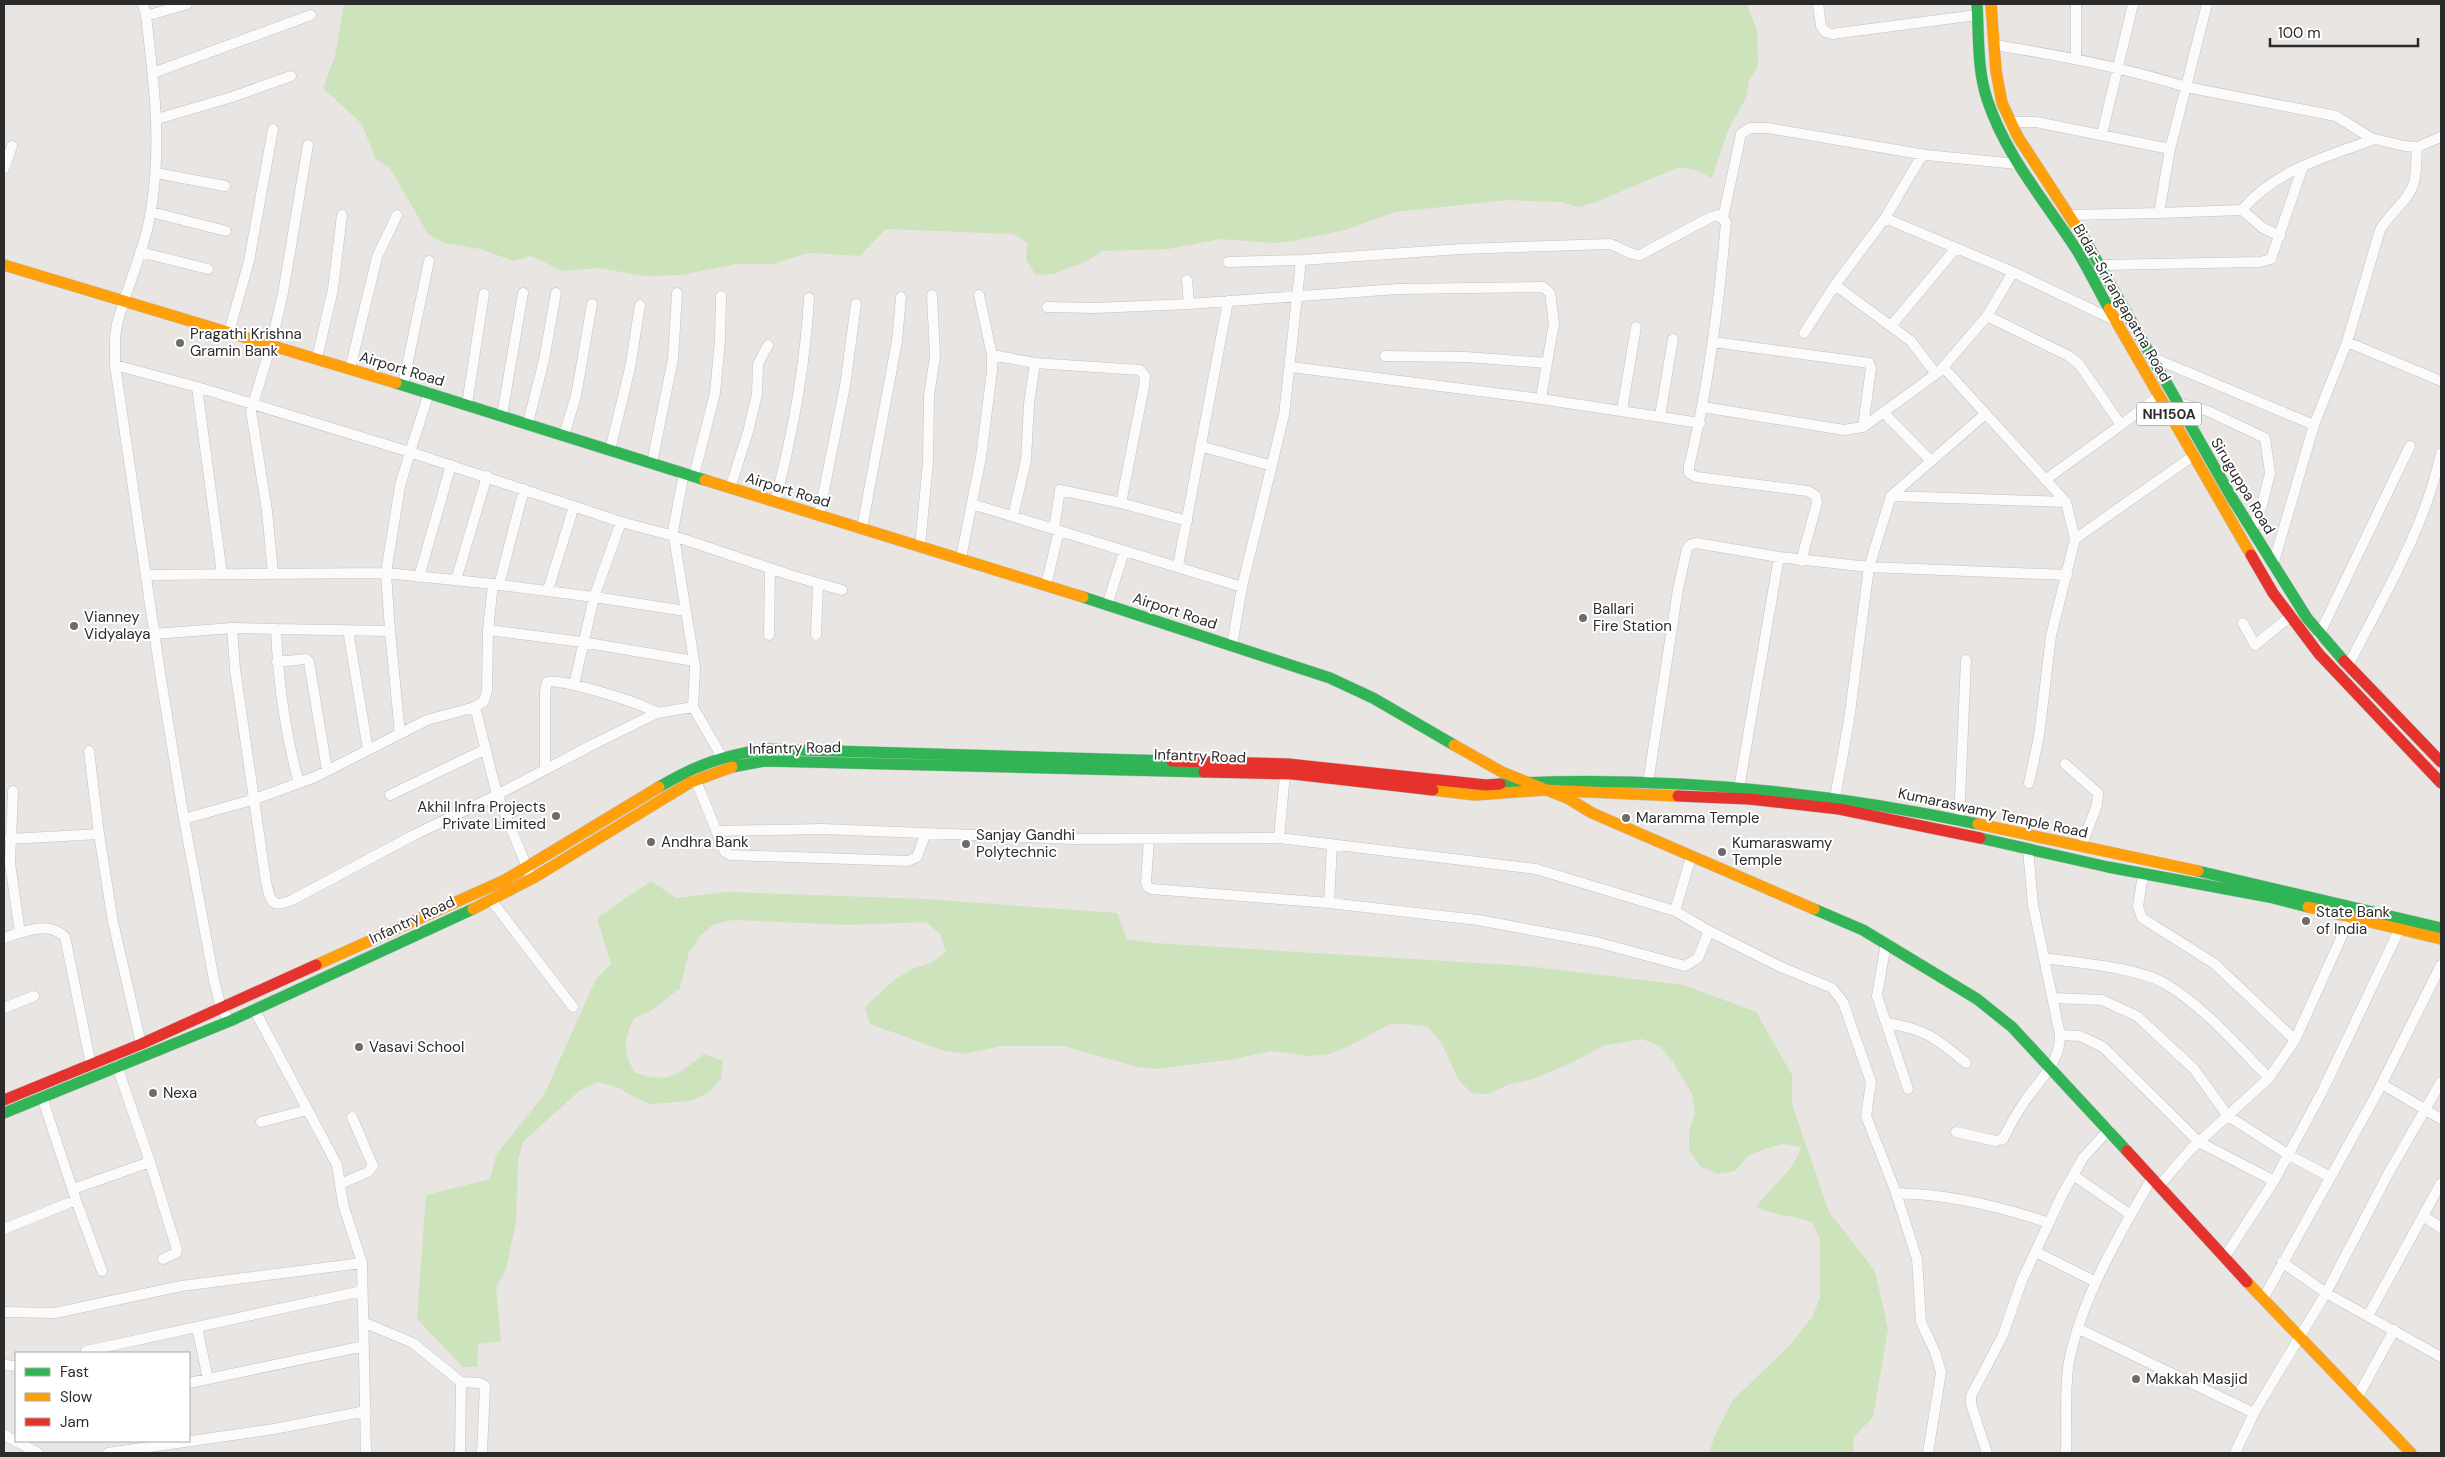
<svg xmlns="http://www.w3.org/2000/svg" width="2445" height="1457" font-family="'DM Sans',sans-serif">
<rect width="100%" height="100%" fill="#e8e5e2"/>
<path fill="#cce3bc" d="M 344,4 L 1747,4 L 1757,31 L 1758,66 L 1749,81 L 1746,98 L 1729,128 L 1712,178 L 1696,170 L 1679,167 L 1596,202 L 1579,207 L 1561,202 L 1507,200 L 1395,212 L 1345,230 L 1293,241 L 1274,243 L 1220,239 L 1168,249 L 1102,251 L 1087,261 L 1054,274 L 1036,275 L 1026,260 L 1028,243 L 1013,234 L 886,229 L 860,256 L 808,253 L 773,264 L 736,264 L 682,275 L 645,276 L 599,268 L 563,271 L 531,256 L 514,261 L 480,249 L 444,243 L 428,234 L 390,168 L 375,158 L 362,124 L 323,88 L 335,56 Z
M 651,881 L 676,898 L 727,892 L 924,899 L 1117,913 L 1127,939 L 1154,943 L 1526,966 L 1684,985 L 1756,1012 L 1792,1075 L 1792,1104 L 1829,1212 L 1875,1271 L 1888,1329 L 1873,1417 L 1853,1438 L 1854,1453 L 1709,1453 L 1715,1435 L 1733,1400 L 1790,1345 L 1813,1316 L 1820,1297 L 1820,1239 L 1812,1222 C 1793,1216 1774,1215 1756,1207 C 1771,1186 1794,1172 1801,1147 L 1783,1144 L 1764,1149 L 1747,1157 L 1735,1171 L 1717,1174 L 1700,1166 L 1689,1150 L 1689,1131 L 1695,1112 L 1692,1094 L 1673,1062 L 1660,1046 L 1642,1039 L 1603,1046 L 1571,1063 L 1533,1079 L 1507,1085 L 1489,1094 L 1471,1093 L 1458,1079 L 1442,1044 L 1428,1027 L 1409,1024 L 1390,1024 L 1347,1047 L 1329,1054 L 1310,1056 L 1271,1051 L 1234,1059 L 1157,1069 L 1138,1067 L 1063,1046 L 1002,1046 L 964,1054 L 945,1051 L 870,1024 L 865,1007 L 894,980 L 912,969 L 931,963 L 946,952 L 940,934 L 926,922 L 848,925 L 733,920 L 714,924 L 700,936 L 689,952 L 680,988 L 651,1011 L 634,1018 C 623,1041 623,1049 634,1072 C 670,1085 676,1075 704,1054 L 723,1061 L 721,1079 L 708,1093 L 690,1101 L 651,1104 L 634,1097 L 617,1087 L 598,1082 L 580,1090 L 523,1142 L 518,1161 L 516,1222 L 506,1269 L 496,1288 L 501,1341 L 478,1344 L 477,1367 L 463,1367 L 417,1319 L 426,1195 L 490,1179 L 496,1155 L 544,1095 L 596,979 L 611,964 L 597,918 Z"/>
<g fill="none" stroke-linecap="round" stroke-linejoin="round">
<defs>
<path id="street" d="M 143,4 L 146,16 C 154,81 162,145 151,210 C 145,249 127,286 117,324 L 115,338 L 115,365 L 161,679 L 184,819 L 214,980 L 221,1008 L 230,1021
M 1818,4 L 1821,26 L 1825,32 L 1832,34 L 1977,15
M 2207,4 L 2186,87 L 2336,116 L 2371,138 L 2404,146 L 2417,147 L 2441,137
M 146,16 L 187,4
M 1994,45 C 2059,55 2123,67 2186,87 L 2170,149
M 2076,58 L 2076,4
M 153,73 L 311,15
M 157,119 L 232,97 L 291,76
M 2011,122 L 2036,122 L 2170,149 L 2159,213 L 2242,210 C 2275,170 2328,156 2375,139
M 2102,134 L 2133,4
M 4,169 L 12,146
M 156,173 L 225,186
M 2242,210 L 2263,228 L 2280,236
M 151,212 L 226,231
M 2070,215 L 2159,213
M 1723,218 L 1741,134 L 1750,128 L 1768,128 L 1926,155
M 1885,218 L 1921,157 L 1926,155 L 2017,164
M 140,252 L 208,269
M 1228,262 L 1301,260
M 2101,265 L 2260,262 L 2271,259 L 2303,166
M 1189,304 L 1398,289 L 1543,287 L 1550,293 L 1554,323 L 1547,363
M 1047,307 L 1095,308 L 1189,304 L 1187,280
M 1987,316 L 2069,356 L 2079,364 L 2121,425 L 2159,396
M 1891,326 L 1956,248
M 229,332 L 249,261 L 273,129
M 1804,333 L 1835,285
M 2347,342 L 2380,230 C 2389,213 2409,201 2414,182 C 2417,171 2416,158 2417,147
M 992,355 L 1035,363
M 1385,356 L 1466,357 L 1547,363 L 1541,399 L 1700,423
M 317,358 L 333,289 L 342,215
M 2156,359 L 2314,425 L 2273,565
M 115,365 L 197,387 L 222,574
M 1291,367 L 1541,399
M 1944,368 L 2066,502
M 350,369 L 377,257 L 397,215
M 1939,372 L 1987,316 L 2013,272
M 403,385 L 429,261
M 197,387 L 410,452 L 400,486 L 386,573 L 390,631
M 429,393 L 410,452 L 621,522 L 674,536 L 793,576 L 842,590
M 2178,403 L 2208,411 L 2265,438 L 2270,473 L 2262,505 L 2252,530
M 467,404 L 484,294
M 1703,407 L 1844,430 L 1863,427 L 1871,368 L 1869,363 L 1713,342
M 1622,410 L 1636,327
M 1883,412 L 1931,461
M 502,415 L 523,293
M 1660,416 L 1673,339
M 528,423 L 544,360 L 556,293
M 2314,425 L 2347,342 L 2441,381
M 1863,427 L 1936,374 L 1911,341 L 1835,285 L 1885,218 L 2013,272 L 2114,320
M 564,435 L 576,396 L 592,304
M 1200,446 L 1272,466
M 610,450 L 630,368 L 640,305
M 652,463 L 673,359 L 677,293
M 684,473 L 673,531 L 695,667 L 693,707
M 694,476 L 715,393 L 720,340 L 721,296
M 2045,480 L 2121,425
M 730,488 L 748,432 L 757,394 L 758,364 L 768,345
M 1891,496 L 1984,415
M 775,502 C 793,433 805,369 809,298
M 1121,503 L 1187,521
M 972,504 L 1242,587 L 1232,645
M 819,515 L 845,386 L 856,304
M 1013,516 L 1026,460 L 1029,404 L 1035,363 L 1140,370 L 1145,376 L 1144,387 L 1121,503 L 1060,490 L 1054,529
M 862,528 L 897,341 L 901,297
M 2075,539 L 2193,456
M 920,546 L 928,462 L 929,396 L 935,356 L 932,295
M 961,558 L 981,457 L 992,371 L 992,355 L 979,295
M 1178,566 L 1228,301
M 273,573 L 267,511 L 251,411 L 271,345 L 283,293 L 308,145
M 146,575 L 386,573 L 493,584
M 419,577 L 451,465
M 456,580 L 487,476
M 499,585 L 524,489
M 1046,585 L 1059,531
M 1242,587 L 1284,415 L 1301,260 L 1461,249 L 1609,244 C 1620,246 1629,256 1640,255 L 1711,217 L 1718,215 L 1726,222 C 1719,304 1709,386 1689,466 L 1689,473 L 1696,477 L 1808,491 L 1816,496 L 1817,503 L 1801,561
M 548,590 L 574,506
M 1107,605 L 1124,552
M 2243,623 L 2255,645 L 2291,616
M 232,628 L 276,629 C 278,680 285,733 299,783
M 276,629 L 390,631 L 400,734
M 348,630 L 368,750
M 488,630 L 582,642 L 694,661
M 154,634 L 232,628 L 235,669 L 266,882 C 270,901 272,909 292,900 L 414,835 L 497,795 L 529,872
M 769,635 L 770,568
M 816,635 L 818,584
M 2319,635 L 2410,446
M 277,662 L 306,659 L 309,662 L 327,770
M 2348,666 C 2383,597 2425,528 2441,453
M 574,685 L 594,597 L 686,611
M 475,707 L 484,701 L 487,691 L 488,630 L 493,584 L 594,597 L 621,522
M 89,751 L 99,834 L 113,922 L 141,1044
M 2065,764 L 2098,793 L 2097,805 L 2081,847
M 545,770 L 545,692 L 547,682 C 561,678 645,704 657,713
M 694,776 L 725,852 L 730,855 L 908,861 L 917,857 L 925,835
M 1648,783 L 1678,589 L 1687,549 L 1690,545 L 1696,543 L 1779,557
M 1739,788 L 1779,557 L 1869,567 L 1891,496 L 2066,502 L 2075,539 L 2051,636 L 2039,736 L 2029,783
M 13,791 L 10,863 L 20,933
M 390,795 L 486,749
M 1835,798 L 1849,720 L 1869,567 L 2067,575
M 184,819 L 255,799 L 315,777 L 427,720 L 475,707 L 497,795 L 596,743 L 657,713 L 693,707 L 722,757
M 1959,821 L 1966,660
M 716,831 L 822,829 L 1074,839 L 1279,838 L 1285,774
M 1279,838 L 1536,869 L 1675,911 L 1691,857
M 10,839 L 99,834
M 1149,839 L 1146,882 L 1148,887 L 1152,889 L 1329,903 L 1478,920 L 1596,942 L 1685,966 L 1698,958 L 1709,931
M 2143,874 L 2138,907 L 2142,918 L 2215,964 L 2295,1040
M 491,900 L 573,1007
M 1329,903 L 1332,844
M 1675,911 L 1709,931 L 1781,967 L 1832,988 L 1843,1002 L 1871,1082 L 1866,1116 L 1895,1190 L 1917,1259 L 1921,1322 L 1935,1352 L 1941,1372 L 1928,1453
M 4,938 C 23,932 48,920 65,937 L 91,1065
M 1886,943 L 1877,996 L 1908,1089
M 2044,958 C 2078,963 2135,967 2164,983 C 2205,1007 2236,1045 2269,1078 L 2190,1150 L 2159,1186
M 2053,998 L 2102,1000 L 2137,1016 L 2194,1069 L 2228,1116 L 2289,1155 L 2330,1177
M 4,1008 L 34,996
M 254,1009 L 337,1165 L 343,1204 L 362,1263 L 366,1453
M 1887,1023 C 1926,1029 1937,1039 1966,1063
M 2060,1035 L 2080,1036 L 2103,1047 L 2199,1142 L 2274,1181 L 2224,1258
M 2269,1078 L 2295,1040 L 2351,916
M 2382,1084 L 2441,1119
M 261,1122 L 307,1110
M 1956,1132 L 1996,1141 L 2003,1139 C 2010,1125 2018,1111 2027,1098 C 2042,1077 2060,1062 2060,1035 L 2033,905 L 2028,849
M 150,1162 L 177,1250 L 176,1253 L 163,1259
M 2073,1175 L 2131,1215
M 2274,1181 L 2323,1090 L 2400,928
M 340,1184 L 368,1172 L 373,1166 L 352,1117
M 73,1189 L 150,1162 L 117,1066
M 1896,1193 C 1948,1194 1999,1206 2049,1223
M 76,1200 L 102,1271
M 2423,1216 L 2441,1228
M 4,1229 L 76,1200 L 42,1097
M 2036,1252 L 2096,1282
M 2282,1262 L 2326,1293 L 2441,1357
M 2263,1299 L 2376,1095 L 2441,965
M 4,1312 L 55,1313 L 181,1286 L 362,1263
M 2368,1316 L 2441,1183
M 363,1322 L 413,1343 L 461,1382 L 460,1453
M 197,1327 L 208,1379
M 2079,1329 L 2254,1413 L 2326,1293 L 2388,1174 L 2441,1082
M 86,1351 L 362,1291
M 4,1365 L 16,1366
M 461,1382 L 480,1383 L 485,1386 L 482,1453
M 189,1383 L 364,1346
M 2357,1398 L 2394,1330
M 4,1435 L 38,1453
M 108,1453 L 274,1429 L 366,1411
M 1987,1453 L 1971,1404 L 1971,1396 L 2003,1335 L 2022,1280 L 2062,1195 L 2083,1158 L 2109,1129
M 2066,1453 C 2067,1425 2064,1390 2069,1362 C 2081,1299 2120,1233 2152,1178
M 2235,1453 L 2254,1413"/>
<path id="fast" d="M 1977,4 C 1979,35 1977,69 1987,99 C 2006,157 2046,202 2078,252 C 2089,271 2099,290 2109,309
M 2085,240 L 2232,498 L 2307,618 L 2344,661
M 396,383 L 705,480
M 1083,597 L 1330,678 L 1373,698 L 1454,745
M 732,767 L 765,761 L 1204,772
M 1500,784 C 1660,775 1821,791 1978,824
M 659,787 C 698,764 720,757 765,749 L 1172,761
M 1980,838 L 2108,867 L 2269,897 L 2308,907
M 2198,871 L 2441,928
M 1814,909 L 1863,930 L 1977,999 L 2012,1027 L 2127,1151
M 4,1113 L 230,1021 L 473,909"/>
<path id="slow" d="M 1991,4 L 1996,71 L 2002,103 L 2018,137 L 2085,240
M 4,265 L 396,383
M 2109,309 L 2251,555
M 705,480 L 1083,597
M 1454,745 L 1502,772 L 1569,799 L 1592,813 L 1814,909
M 1433,790 L 1475,795 L 1545,790 L 1678,796
M 1978,824 L 2198,871
M 2308,907 L 2441,939
M 473,909 L 535,877 L 691,782 L 732,767
M 316,965 L 505,880 L 659,787
M 2247,1282 L 2411,1453"/>
<path id="jam" d="M 2251,555 L 2273,593 L 2319,654 L 2441,783
M 2344,661 L 2441,762
M 1172,761 L 1288,764 L 1486,785 L 1500,784
M 1204,772 L 1293,774 L 1433,790
M 1678,796 L 1749,799 L 1839,809 L 1980,838
M 4,1100 L 141,1044 L 316,965
M 2127,1151 L 2247,1282"/>
</defs>
<use href="#street" stroke="#c2c1c2" stroke-width="11"/>
<use href="#fast" stroke="#c2c1c2" stroke-width="12"/>
<use href="#slow" stroke="#c2c1c2" stroke-width="12"/>
<use href="#jam" stroke="#c2c1c2" stroke-width="12"/>
<use href="#street" stroke="#fcfbfb" stroke-width="10"/>
<use href="#fast" stroke="#30b455" stroke-width="11"/>
<use href="#slow" stroke="#ff9f0a" stroke-width="11"/>
<use href="#jam" stroke="#e5322d" stroke-width="11"/>
</g>
<g fill="#6d6c6b" stroke="#fff" stroke-width="2">
<circle cx="180" cy="343" r="5"/>
<circle cx="1583" cy="618" r="5"/>
<circle cx="74" cy="626" r="5"/>
<circle cx="556" cy="816" r="5"/>
<circle cx="1626" cy="818" r="5"/>
<circle cx="651" cy="842" r="5"/>
<circle cx="966" cy="844" r="5"/>
<circle cx="1722" cy="852" r="5"/>
<circle cx="2306" cy="921" r="5"/>
<circle cx="359" cy="1047" r="5"/>
<circle cx="153" cy="1093" r="5"/>
<circle cx="2136" cy="1379" r="5"/>
</g>
<g text-anchor="middle" stroke-width="4" stroke-linejoin="round" paint-order="stroke">
<rect fill="#fff" stroke="#6b6b6b" stroke-width="1" x="2136.5" y="402.5" width="65" height="23" rx="4"/>
<g font-size="14" font-weight="bold" fill="#2b2b2b">
<text x="2169" y="419">NH150A</text>
</g>
<g font-size="15" fill="#2b2b2b" stroke="#fff">
<text transform="translate(2122 303) rotate(60)" y="5">Bidar-Srirangapatna Road</text>
<text transform="translate(402 369) rotate(17)" y="5">Airport Road</text>
<text transform="translate(2243 486) rotate(59)" y="5">Siruguppa Road</text>
<text transform="translate(788 490) rotate(17)" y="5">Airport Road</text>
<text transform="translate(1175 611) rotate(18)" y="5">Airport Road</text>
<text transform="translate(795 748) rotate(-1)" y="5">Infantry Road</text>
<text transform="translate(1200 756) rotate(2)" y="5">Infantry Road</text>
<text transform="translate(1993 813) rotate(12)" y="5">Kumaraswamy Temple Road</text>
<text transform="translate(412 920) rotate(-25)" y="5">Infantry Road</text>
</g>
<g font-size="15" fill="#2b2b2b" stroke="#fff" text-anchor="start">
<text x="190" y="339">Pragathi Krishna<tspan x="190" dy="17">Gramin Bank</tspan></text>
<text x="1593" y="614">Ballari<tspan x="1593" dy="17">Fire Station</tspan></text>
<text x="84" y="622">Vianney<tspan x="84" dy="17">Vidyalaya</tspan></text>
<text x="546" y="812" text-anchor="end">Akhil Infra Projects<tspan x="546" dy="17">Private Limited</tspan></text>
<text x="1636" y="823">Maramma Temple</text>
<text x="976" y="840">Sanjay Gandhi<tspan x="976" dy="17">Polytechnic</tspan></text>
<text x="661" y="847">Andhra Bank</text>
<text x="1732" y="848">Kumaraswamy<tspan x="1732" dy="17">Temple</tspan></text>
<text x="2316" y="917">State Bank<tspan x="2316" dy="17">of India</tspan></text>
<text x="369" y="1052">Vasavi School</text>
<text x="163" y="1098">Nexa</text>
<text x="2146" y="1384">Makkah Masjid</text>
</g>
</g>
<rect width="2445" height="1457" fill="none" stroke="#2b2b2b" stroke-width="10"/>
<rect x="15" y="1352" width="175" height="90" fill="#ffffff" stroke="#aaaaaa"/>
<rect x="25" y="1368" width="25" height="8" fill="#30b455" stroke="#aaaaaa"/>
<text x="60" y="1377" font-size="15" fill="#2b2b2b">Fast</text>
<rect x="25" y="1393" width="25" height="8" fill="#ff9f0a" stroke="#aaaaaa"/>
<text x="60" y="1402" font-size="15" fill="#2b2b2b">Slow</text>
<rect x="25" y="1418" width="25" height="8" fill="#e5322d" stroke="#aaaaaa"/>
<text x="60" y="1427" font-size="15" fill="#2b2b2b">Jam</text>
<path d="M2270 38v8h148v-8" fill="none" stroke="#2b2b2b" stroke-width="2.5"/>
<text x="2278" y="38" font-size="15" fill="#2b2b2b" stroke="#ffffff" stroke-width="4" paint-order="stroke">100 m</text>
</svg>
